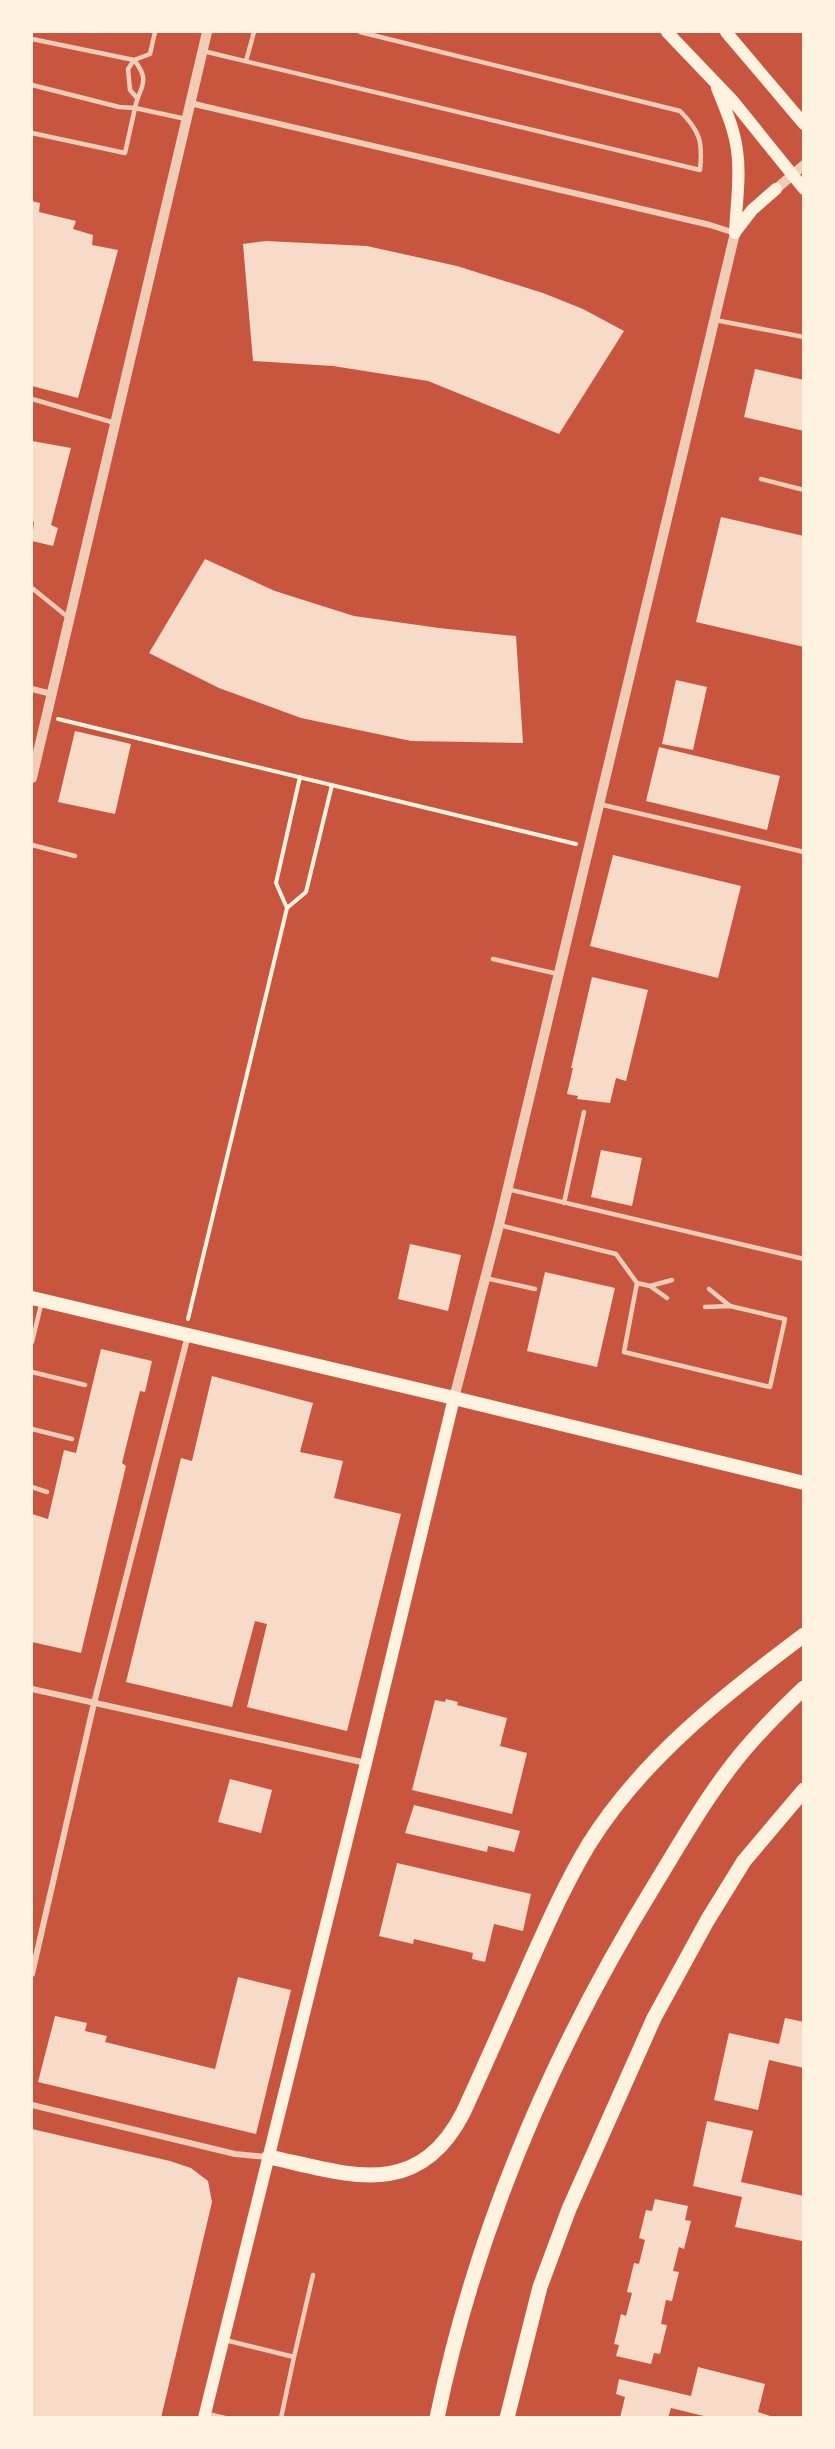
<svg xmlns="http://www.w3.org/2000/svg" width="835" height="2449" font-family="Inter,sans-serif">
<rect width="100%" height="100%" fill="#c8553d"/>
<path fill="#f7dbc8" d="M 32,201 L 40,203 L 39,212 L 76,221 L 73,229 L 93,235 L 92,245 L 118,250 L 78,398 L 32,386 Z
M 266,241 L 367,246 L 457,266 L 543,293 L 583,309 L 624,331 L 559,434 L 428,381 L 333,366 L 253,361 L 243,244 Z
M 755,369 L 804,380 L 804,431 L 744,417 Z
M 32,441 L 71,448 L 51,525 L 58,528 L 53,546 L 32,541 L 34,522 L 32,521 Z
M 721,517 L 804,536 L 804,647 L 696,622 Z
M 205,559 L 275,591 L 354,616 L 439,628 L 516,636 L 523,743 L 411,741 L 301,718 L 219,688 L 149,653 Z
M 676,680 L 707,687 L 693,750 L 662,744 Z
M 75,731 L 131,744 L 115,814 L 58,802 Z
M 659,747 L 780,776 L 767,830 L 646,801 Z
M 613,855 L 741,886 L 718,978 L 590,946 Z
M 592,977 L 648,990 L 626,1081 L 616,1078 L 610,1103 L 577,1099 L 578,1096 L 567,1094 L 573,1068 L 571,1068 Z
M 601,1150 L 642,1158 L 632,1206 L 591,1197 Z
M 410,1244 L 461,1255 L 448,1311 L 398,1299 Z
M 545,1272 L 615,1288 L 597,1367 L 527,1351 Z
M 101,1349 L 152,1361 L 145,1392 L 140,1391 L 122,1463 L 126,1466 L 81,1653 L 32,1642 L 32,1514 L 48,1519 L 64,1450 L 76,1453 Z
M 212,1376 L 313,1403 L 300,1452 L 343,1461 L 334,1498 L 401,1514 L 347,1731 L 247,1707 L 267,1624 L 255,1621 L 232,1707 L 126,1682 L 181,1458 L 192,1461 Z
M 446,1699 L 458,1702 L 457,1705 L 507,1718 L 500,1746 L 527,1753 L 512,1814 L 412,1790 L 435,1700 L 445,1702 Z
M 230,1779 L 272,1790 L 261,1833 L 218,1822 Z
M 414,1805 L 520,1831 L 514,1852 L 488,1846 L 487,1852 L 405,1833 Z
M 397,1863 L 531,1894 L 523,1931 L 494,1924 L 485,1962 L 472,1959 L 473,1953 L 414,1939 L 413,1944 L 379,1936 Z
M 238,1977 L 291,1990 L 256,2134 L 38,2082 L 55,2016 L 87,2023 L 85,2031 L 107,2036 L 105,2042 L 215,2069 Z
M 785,2018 L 804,2022 L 804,2068 L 769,2060 L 758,2110 L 714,2100 L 729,2033 L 779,2044 Z
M 707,2121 L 753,2131 L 741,2182 L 804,2196 L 802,2241 L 735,2227 L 742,2197 L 693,2186 Z
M 32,2129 L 170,2161 L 191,2168 L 208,2181 L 212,2202 L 161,2418 L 32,2418 Z
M 655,2199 L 688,2206 L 685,2220 L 691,2221 L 684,2249 L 679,2247 L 673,2271 L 679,2272 L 672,2301 L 666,2300 L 661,2324 L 667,2325 L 660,2354 L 654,2353 L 651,2364 L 616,2356 L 619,2345 L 614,2344 L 621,2314 L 626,2316 L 632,2293 L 627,2292 L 634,2263 L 639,2264 L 645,2240 L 639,2238 L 646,2210 L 652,2211 Z
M 698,2367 L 765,2384 L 758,2412 L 776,2418 L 712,2418 L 671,2408 L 668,2418 L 620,2418 L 625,2397 L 616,2394 L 619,2379 L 691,2396 Z"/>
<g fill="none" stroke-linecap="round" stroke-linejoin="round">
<path stroke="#fff3e0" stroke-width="4" d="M 58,719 L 576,844
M 287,908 L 276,883 L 300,777
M 188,1319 L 287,908 L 306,892 L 332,785"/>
<path stroke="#f1ccb7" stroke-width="4.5" d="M 32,39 L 134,60 C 152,82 139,87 135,108 L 186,119
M 203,51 L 700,170 C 703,142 700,131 680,111 L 360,32
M 246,61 L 254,32
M 32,85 L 119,107 L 135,108 L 125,153 L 32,133
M 137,98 L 130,90 L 128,69 L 134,60 L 150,54 L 155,32
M 715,320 L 804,337
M 32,399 L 115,423
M 761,479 L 804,490
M 32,588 L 69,618
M 599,804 L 804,852
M 32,845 L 75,856
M 493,959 L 558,974
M 507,1189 L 804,1259
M 564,1203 L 584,1112
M 499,1225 L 616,1254 L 637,1283 L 624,1352 L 770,1387 L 785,1319 L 730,1306 L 705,1307
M 485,1278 L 535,1289
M 637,1283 L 650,1286 L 667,1298
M 650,1286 L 672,1280
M 709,1289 L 730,1306
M 32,1342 L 42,1301
M 32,1372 L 85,1385
M 32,1429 L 72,1439
M 32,1487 L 47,1492
M 225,2340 L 294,2357 L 281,2418
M 294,2357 L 313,2275
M 208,2414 L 225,2418"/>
<path stroke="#f1ccb7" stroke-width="6" d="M 190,103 L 710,225 L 735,233
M 32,689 L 52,694
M 32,1689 L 366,1763
M 32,1974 L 94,1703 L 188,1335
M 32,2105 L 235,2154 L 268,2157"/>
<path stroke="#f1ccb7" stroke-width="10" d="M 776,189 L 804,165
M 32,778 L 207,32
M 454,1398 L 499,1225 L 735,233"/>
<path stroke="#fff3e0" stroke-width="12" d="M 667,32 L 733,101 L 804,189
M 726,32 L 804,124
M 717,88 C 725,108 734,128 737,150 C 741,177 736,206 735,233
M 735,232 L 752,210 L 776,189
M 204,2418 L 366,1763 L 454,1398"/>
<path stroke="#fff3e0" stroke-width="14" d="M 32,1298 L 454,1398 L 804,1483"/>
<path stroke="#fff3e0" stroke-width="15" d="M 269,2157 C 348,2174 417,2202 463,2113 C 486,2063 508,2013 530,1963 C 548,1923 566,1882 589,1844 C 642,1759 724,1695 804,1635
M 437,2418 C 476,2228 553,2050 654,1886 C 684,1837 714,1783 753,1740 C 769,1722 786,1705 804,1688
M 507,2418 L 540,2287 L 569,2209 L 654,2018 L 707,1921 L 744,1861 L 804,1790"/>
</g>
<rect width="835" height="2449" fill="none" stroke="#fff3e0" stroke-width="66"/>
</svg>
